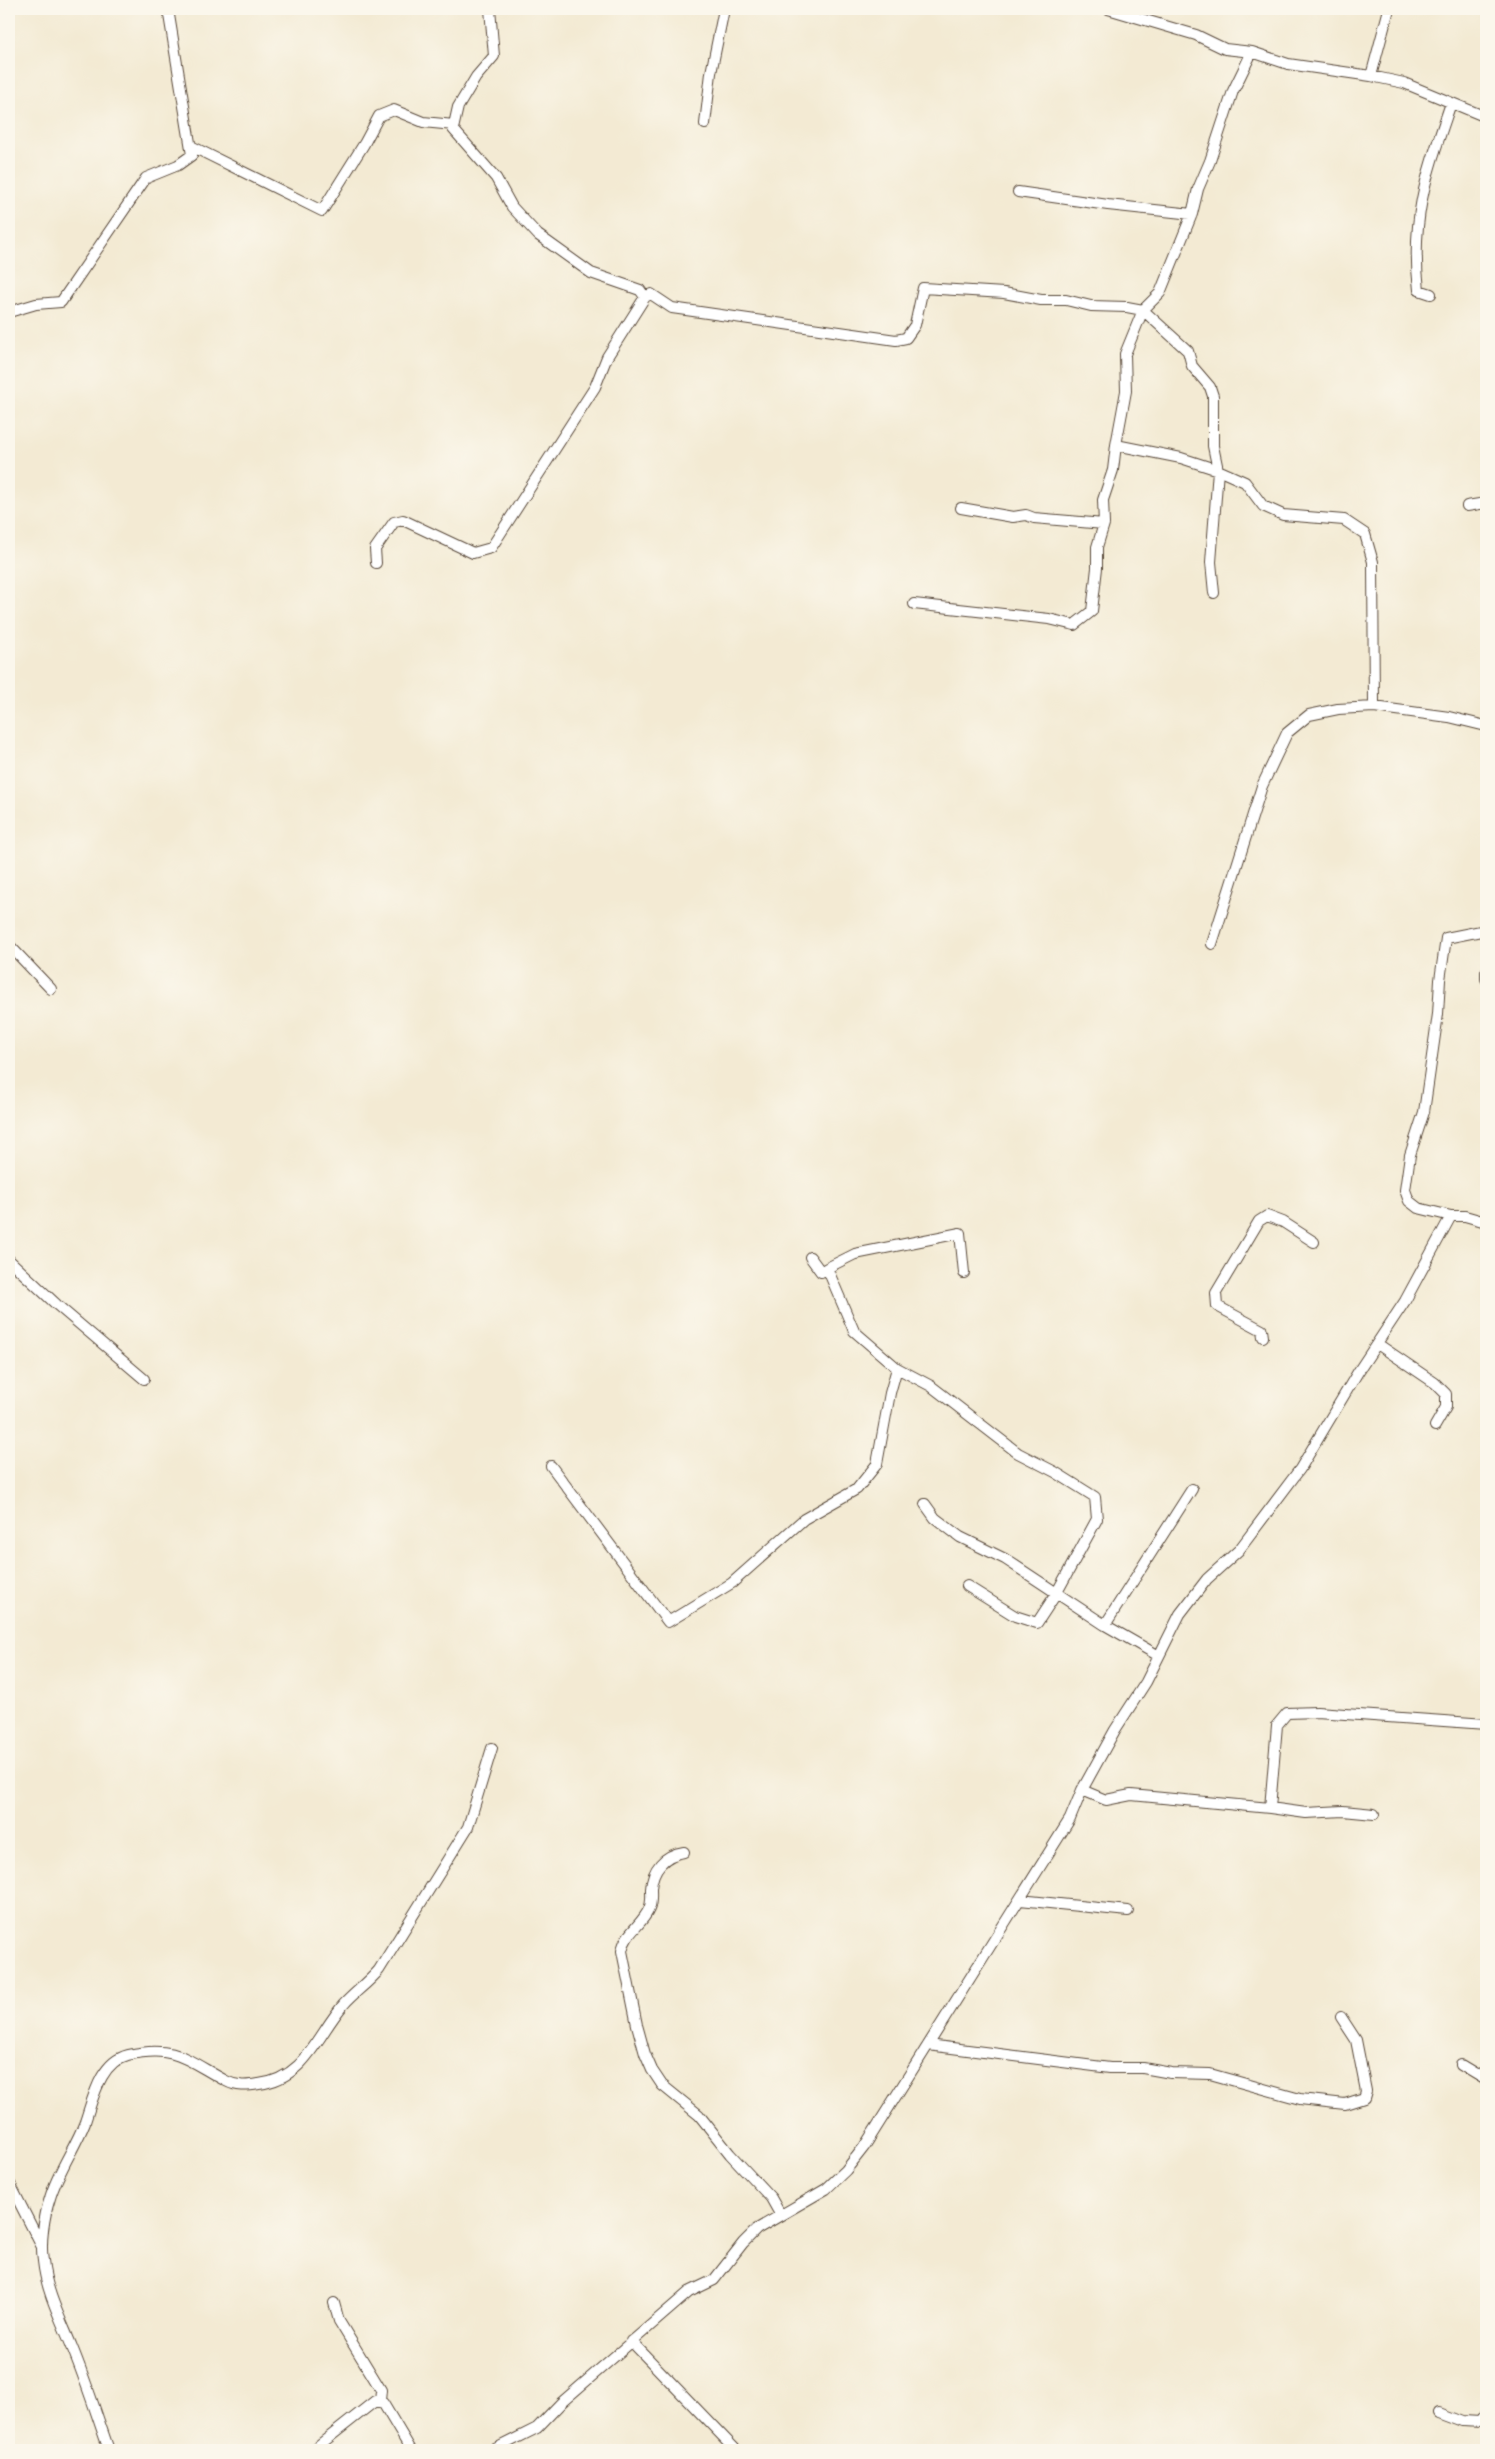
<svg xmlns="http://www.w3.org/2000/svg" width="1495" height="2459" font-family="'Architects Daughter',sans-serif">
<rect width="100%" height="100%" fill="#fbf7ec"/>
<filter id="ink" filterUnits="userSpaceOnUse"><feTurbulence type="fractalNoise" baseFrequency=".02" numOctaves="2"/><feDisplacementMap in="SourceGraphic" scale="10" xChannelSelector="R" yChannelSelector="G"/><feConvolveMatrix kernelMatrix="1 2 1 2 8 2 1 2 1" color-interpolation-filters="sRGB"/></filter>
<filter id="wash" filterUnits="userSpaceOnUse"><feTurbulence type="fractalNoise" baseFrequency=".0096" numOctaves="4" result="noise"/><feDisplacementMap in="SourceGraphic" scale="20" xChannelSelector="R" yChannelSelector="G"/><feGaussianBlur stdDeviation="1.12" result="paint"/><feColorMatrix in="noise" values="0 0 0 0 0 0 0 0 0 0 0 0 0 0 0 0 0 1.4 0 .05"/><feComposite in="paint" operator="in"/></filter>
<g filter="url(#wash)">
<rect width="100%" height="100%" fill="#f3ead3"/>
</g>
<g filter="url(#ink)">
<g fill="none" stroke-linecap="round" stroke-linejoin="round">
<defs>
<path id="street" d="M 490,9 L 494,56 L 476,77 L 458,107 L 453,129 L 496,178 L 512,207 L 538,235 L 591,273 L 640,290 L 645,297 L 651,294 L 672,308 L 896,340 L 906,338 L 915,325 L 923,288 L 1004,293 L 1041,300 L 1066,300 L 1091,306 L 1127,307 L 1143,310 L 1160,293 L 1192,214 L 1198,189 L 1210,161 L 1233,91 L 1252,52
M 1108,9 L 1196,35 L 1225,49 L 1252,52 L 1288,64 L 1371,76 L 1404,83 L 1486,117
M 1371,76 L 1389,9
M 705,124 L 711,73 L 724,9
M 191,146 L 322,211 L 364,144 L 379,116 L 394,110 L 423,122 L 454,125
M 1018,192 L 1108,205 L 1192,214
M 1431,294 L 1419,290 C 1410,216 1428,171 1451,103
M 9,312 L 36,304 L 61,302 L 146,178 L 178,165 L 192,155 L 168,9
M 1467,506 L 1486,503
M 961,508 L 1013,517 L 1026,515 L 1034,518 L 1104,524
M 376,563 L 375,549 L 394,522 L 403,520 L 473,553 L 491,548 L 595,387 L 607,357 L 645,297
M 1214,593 L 1211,562 L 1218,470 L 1181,458 L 1116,445 L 1126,391 L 1125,354 L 1143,310 L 1188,351 L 1192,366 L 1210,387 L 1213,396 L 1213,446 L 1218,470 L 1245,482 L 1263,506 L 1283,515 L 1344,520 L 1365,534 L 1373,562 L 1374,707 L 1449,717 L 1486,726
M 914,604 L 1049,619 L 1074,625 L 1092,611 L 1097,568 L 1097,547 L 1104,524 L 1103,500 L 1113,470 L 1116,445
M 1212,944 L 1262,786 L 1287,733 L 1309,715 L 1338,709 L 1374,707
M 9,945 L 51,989
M 1486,972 L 1486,979
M 1451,1216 L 1465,1216 L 1486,1222
M 810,1257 L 821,1272 L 827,1268 L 854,1331 L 897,1368 L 931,1386 L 1018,1453 L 1055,1472 L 1095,1497 L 1097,1519 L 1056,1594 L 1037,1623 L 1015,1616 L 967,1586
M 9,1260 L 57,1305 L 144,1379
M 827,1268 L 855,1254 L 960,1233 L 964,1273
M 1263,1337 L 1262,1330 L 1217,1306 L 1216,1293 L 1259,1221 L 1267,1216 L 1283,1222 L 1314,1242
M 1379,1345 L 1435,1383 L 1446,1394 L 1446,1407 L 1435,1426
M 551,1466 L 668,1622 L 732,1583 L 804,1519 L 857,1489 L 877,1464 L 890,1393 L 897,1368
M 925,1504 L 935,1518 L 960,1537 L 1005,1559 L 1105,1625 L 1159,1656
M 1105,1625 L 1192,1489
M 1270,1808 L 1131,1795 L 1106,1800 L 1082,1790 L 1115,1730 L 1146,1682 L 1180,1614 L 1207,1579 L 1239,1550 L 1300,1469 L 1358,1372 L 1405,1301 L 1451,1216 L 1418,1208 L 1409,1201 L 1405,1190 L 1410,1155 L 1424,1112 L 1438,1014 L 1440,980 L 1446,938 L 1486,930
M 1374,1814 L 1343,1811 L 1306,1813 L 1270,1808 L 1277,1725 L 1287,1713 L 1317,1712 L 1486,1724
M 684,1852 C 664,1855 652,1869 651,1889 C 651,1896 652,1903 649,1909 C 642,1925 625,1933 622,1951 L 637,2025 L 645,2054 L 652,2070 L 662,2085 L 699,2115 L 730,2154 L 771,2198 L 780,2214
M 1020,1900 L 1128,1911
M 928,2045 L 1110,2068 L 1143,2068 L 1171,2073 L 1210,2074 L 1300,2099 L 1345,2104 L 1364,2098 L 1366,2091 L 1356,2040 L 1341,2017
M 1461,2065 L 1486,2080
M 9,2182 L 42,2247
M 334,2303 L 339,2321 L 381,2390 L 380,2401
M 631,2341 L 736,2450
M 1439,2413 L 1463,2422 L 1480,2423 L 1486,2414
M 109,2450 C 97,2416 86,2381 72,2347 C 61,2320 46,2291 43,2261 C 40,2243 44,2216 50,2198 C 58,2171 75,2148 85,2122 C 93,2099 100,2062 128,2055 C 176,2044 188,2061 226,2081 C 237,2087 247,2086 259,2084 C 306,2078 317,2035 344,2004 C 355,1992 368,1983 379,1970 L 468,1827 L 492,1748
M 313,2450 L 375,2401 L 383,2403 L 411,2450
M 493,2450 L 537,2428 L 562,2402 L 689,2292 L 714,2280 L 743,2243 L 757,2229 L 826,2189 L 846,2170 L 864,2147 L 1070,1819 L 1082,1790"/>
</defs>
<use href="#street" stroke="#574739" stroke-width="12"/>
<use href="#street" stroke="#fff" stroke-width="10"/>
</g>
</g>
<rect width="1495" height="2459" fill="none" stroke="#fbf7ec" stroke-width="30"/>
</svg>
